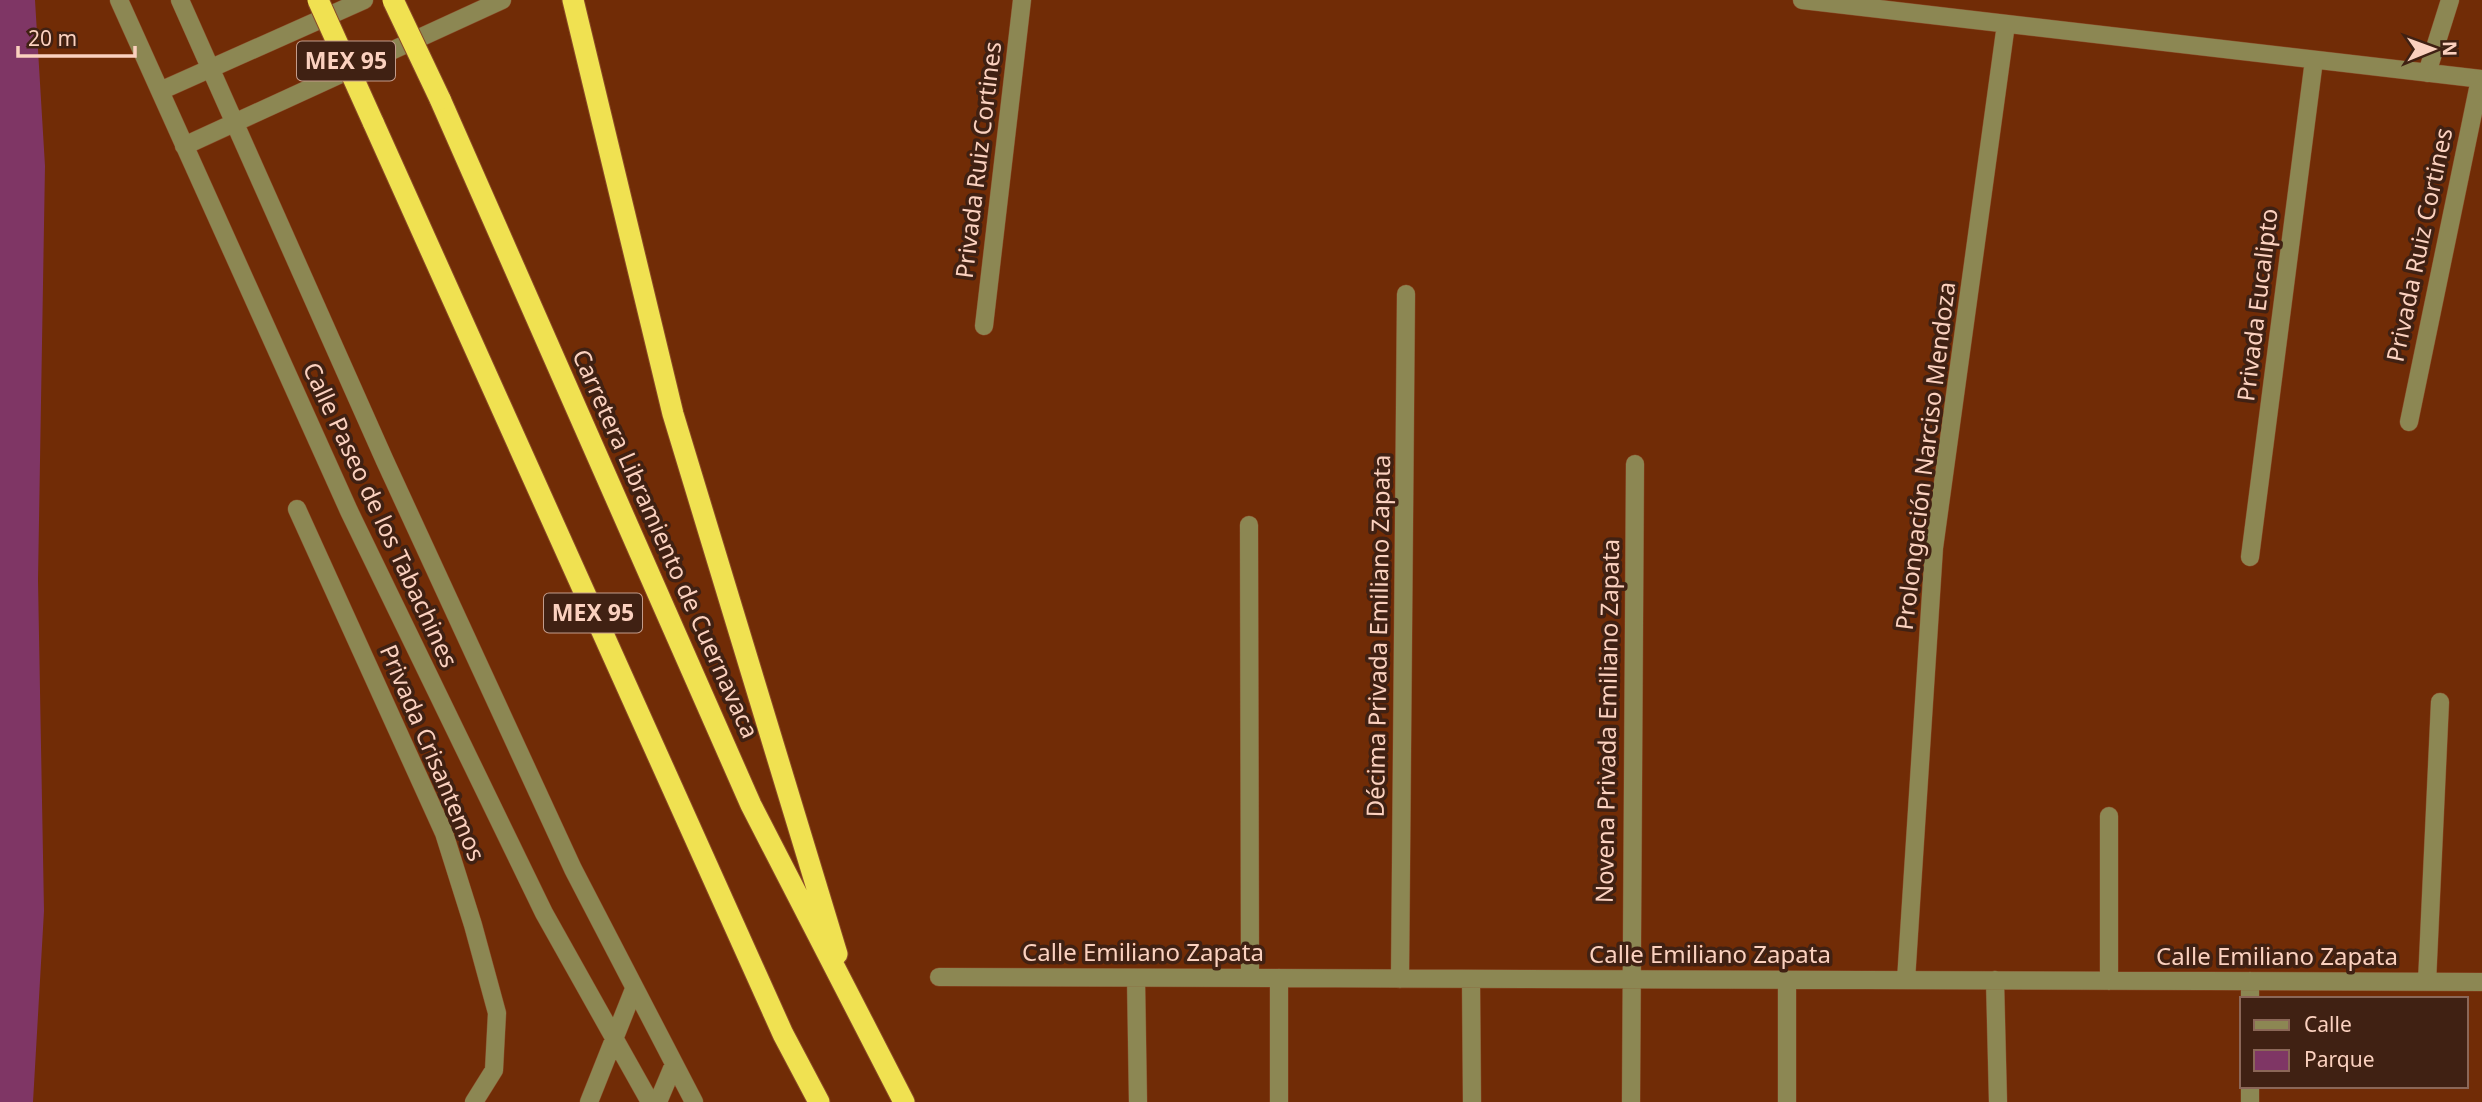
<svg xmlns="http://www.w3.org/2000/svg" width="2482" height="1102" font-family="'Noto Sans',sans-serif">
<rect width="100%" height="100%" fill="#712c06"/>
<path fill="#7f3665" d="M 0,0 L 35,0 L 45,166 L 38,580 L 44,911 L 33,1102 L 0,1102 Z"/>
<g fill="none" stroke-linecap="round" stroke-linejoin="round">
<defs>
<path id="minor" d="M 119,0 L 349,511 L 544,913 L 650,1102
M 180,0 L 385,461 L 573,869 L 694,1102
M 1802,0 L 2482,79
M 2427,73 L 2450,0
M 160,91 L 364,0
M 184,146 L 502,0
M 984,326 L 1022,0
M 2409,422 L 2480,79
M 297,509 L 444,833 L 473,925 L 497,1013 L 494,1070 L 474,1102
M 1249,525 L 1250,977
M 2250,557 L 2314,60
M 939,977 L 2482,982
M 1136,978 L 1138,1102
M 1400,979 L 1406,294
M 1471,979 L 1472,1102
M 1787,980 L 1787,1102
M 1906,980 L 1934,548 L 2006,24
M 1995,980 L 1998,1102
M 2109,981 L 2109,816
M 2250,981 L 2250,999
M 2427,982 L 2440,702
M 2250,1086 L 2250,1102
M 589,1102 L 634,989
M 658,1102 L 674,1064
M 1279,1102 L 1279,978
M 1631,1102 L 1635,464"/>
<path id="highway" d="M 573,0 L 673,414 L 837,954
M 440,99 L 751,805 L 904,1102
M 373,122 L 783,1034 L 819,1102"/>
</defs>
<use href="#minor" stroke="#8a4a27" stroke-width="19"/>
<use href="#highway" stroke="#8a4a27" stroke-width="23"/>
<use href="#minor" stroke="#8c8753" stroke-width="18"/>
<use href="#highway" stroke="#f0e151" stroke-width="21"/>
<defs>
<path id="highway-bridge" d="M 318,0 L 373,122
M 393,0 L 440,99"/>
</defs>
<use href="#highway-bridge" stroke="#8a4a27" stroke-width="23" stroke-linecap="butt"/>
<use href="#highway-bridge" stroke="#f0e151" stroke-width="21"/>
</g>
<g text-anchor="middle" stroke-width="7" stroke-linejoin="round" paint-order="stroke">
<g fill="#402113" stroke="#c39c8b" stroke-width="2">
<rect x="297" y="41.5" width="98" height="39" rx="5"/>
<rect x="544" y="593.5" width="98" height="39" rx="5"/>
</g>
<g font-size="23" font-weight="bold" fill="#fbd1bf">
<text x="346" y="69">MEX 95</text>
<text x="593" y="621">MEX 95</text>
</g>
<g font-size="24" fill="#fbd1bf" stroke="#402113">
<text transform="translate(979 160) rotate(-83)" y="8">Privada Ruiz Cortines</text>
<text transform="translate(2420 245) rotate(-78)" y="8">Privada Ruiz Cortines</text>
<text transform="translate(2258 305) rotate(-83)" y="8">Privada Eucalipto</text>
<text transform="translate(1926 456) rotate(-83)" y="8">Prolongación Narciso Mendoza</text>
<text transform="translate(380 515) rotate(65)" y="8">Calle Paseo de los Tabachines</text>
<text transform="translate(665 544) rotate(66)" y="8">Carretera Libramiento de Cuernavaca</text>
<text transform="translate(1379 636) rotate(-89)" y="8">Décima Privada Emiliano Zapata</text>
<text transform="translate(1608 721) rotate(-89)" y="8">Novena Privada Emiliano Zapata</text>
<text transform="translate(432 753) rotate(67)" y="8">Privada Crisantemos</text>
<text x="1143" y="961">Calle Emiliano Zapata</text>
<text x="1710" y="963">Calle Emiliano Zapata</text>
<text x="2277" y="965">Calle Emiliano Zapata</text>
</g>
</g>
<rect x="2240" y="997" width="228" height="91" fill="#402113" stroke="#8b6758" stroke-width="2"/>
<rect x="2254" y="1020" width="35" height="10" fill="#8c8753" stroke="#8b6758" stroke-width="2"/>
<text x="2304" y="1032" font-size="21" fill="#fbd1bf">Calle</text>
<rect x="2254" y="1050" width="35" height="21" fill="#7f3665" stroke="#8b6758" stroke-width="2"/>
<text x="2304" y="1067" font-size="21" fill="#fbd1bf">Parque</text>
<g transform="translate(2433 49) rotate(89)" stroke="#402113" stroke-width="5" paint-order="stroke">
<path d="M0-5L12 26L0 18L-12 26Z" fill="#fbd1bf"/>
<text y="-10" font-size="19" font-weight="bold" text-anchor="middle" fill="#fbd1bf">N</text>
</g>
<path d="M18 46v10h117v-10" fill="none" stroke="#fbd1bf" stroke-width="3.5"/>
<text x="28" y="46" font-size="21" fill="#fbd1bf" stroke="#402113" stroke-width="5" paint-order="stroke">20 m</text>
</svg>
